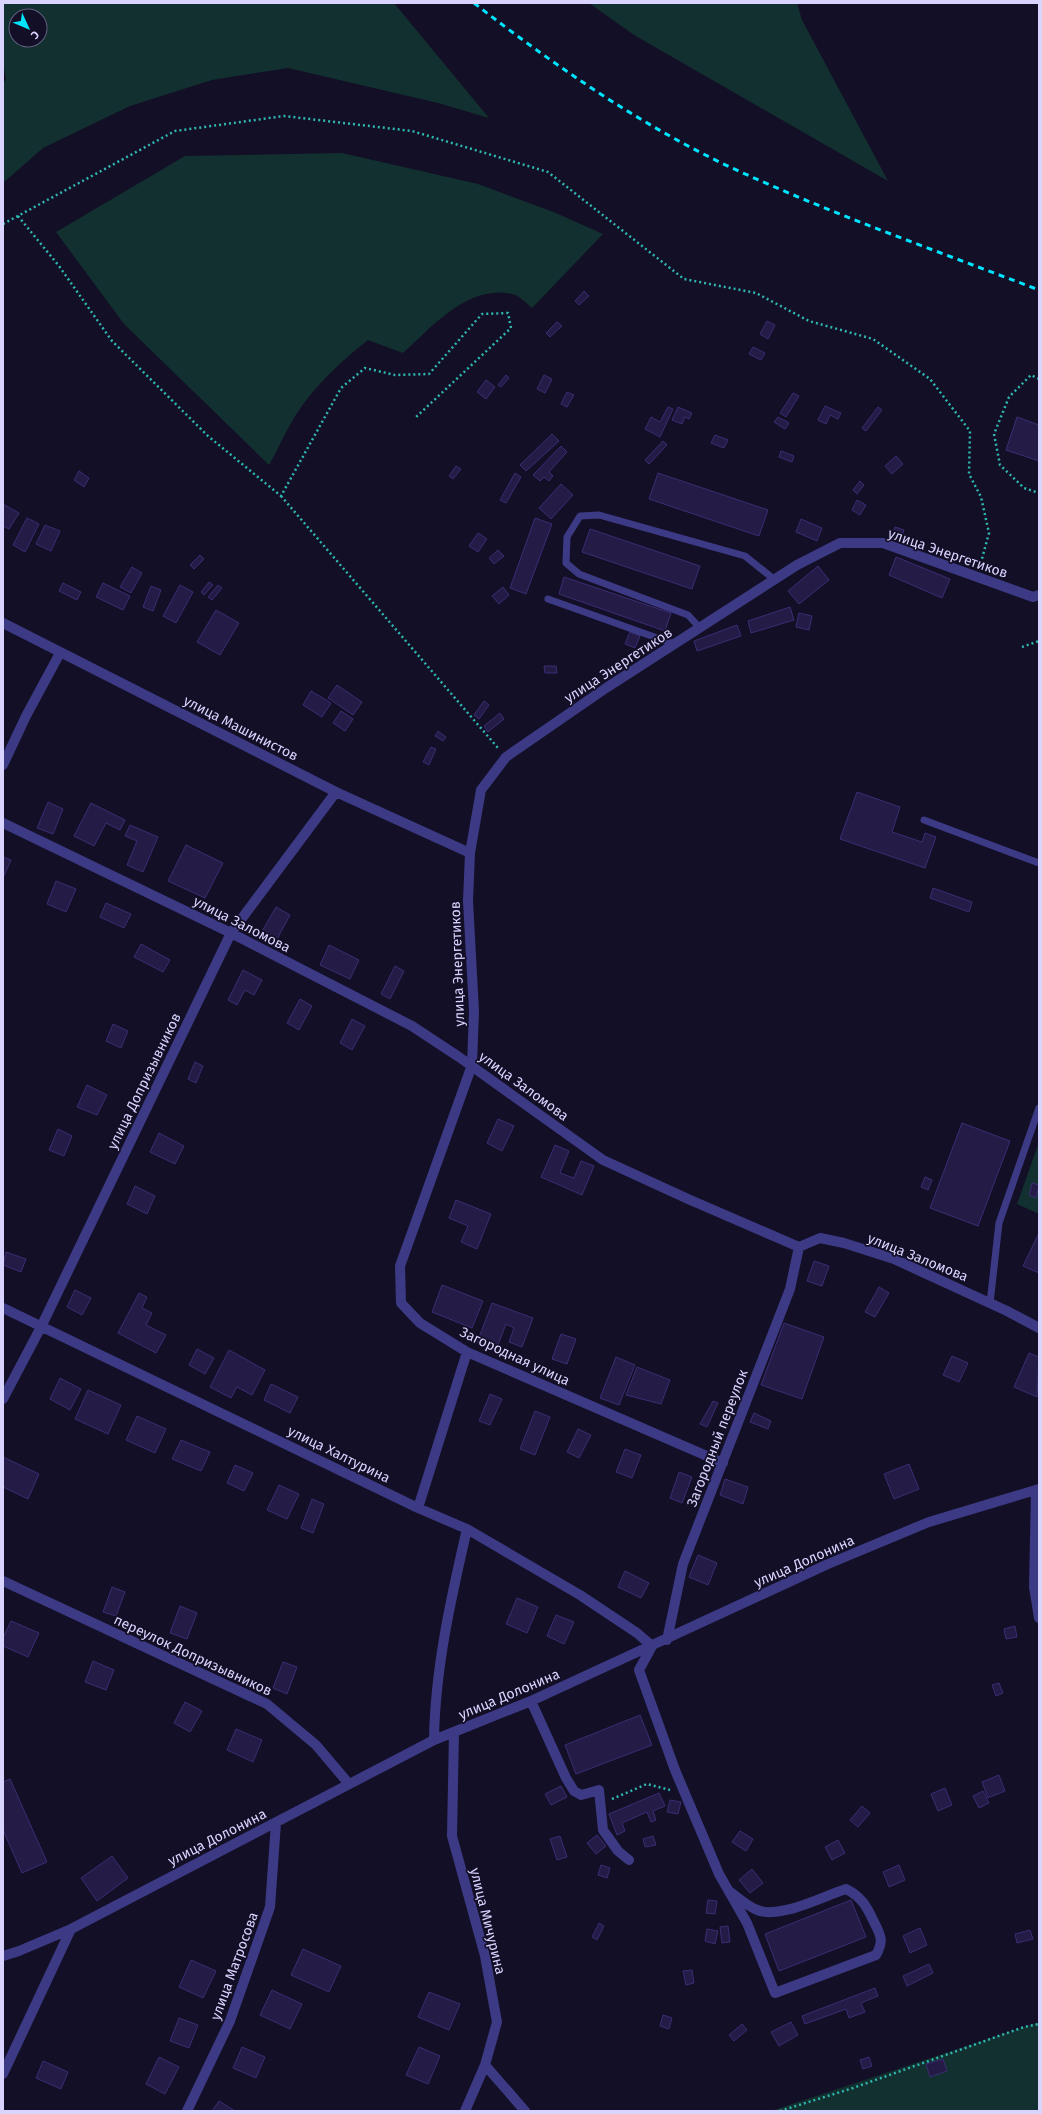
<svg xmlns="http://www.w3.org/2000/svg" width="1042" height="2114" font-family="'Fira Sans',sans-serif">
<rect width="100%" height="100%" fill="#130f26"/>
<path fill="#12302f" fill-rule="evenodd" d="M 3,3 L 394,3 L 489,118 L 438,103 L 288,68 L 212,80 L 130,106 L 43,148 L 3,183 L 3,84 L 6,79 L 3,64 ZM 16,16 L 40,16 L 40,40 L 16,40 Z
M 589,3 L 797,3 L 802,20 L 888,181 L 634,35 Z
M 342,153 L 478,184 L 556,213 L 603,234 L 532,308 C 527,304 519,295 512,294 C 468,284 432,327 403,353 L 368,340 C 340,362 309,391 291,423 C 283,437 277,451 269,465 L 124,324 L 56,232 L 185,156 Z
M 1039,1142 L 1039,1214 L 1017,1204 Z
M 1039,2022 L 1039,2111 L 771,2111 Z"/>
<path fill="#241b47" stroke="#3b2d73" d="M 584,291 L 589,296 L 579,305 L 575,301 Z
M 767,321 L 775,325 L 768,339 L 760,334 Z
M 557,322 L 562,326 L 550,337 L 546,333 Z
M 753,347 L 765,353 L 761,360 L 749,354 Z
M 506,375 L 509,378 L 501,387 L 498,385 Z
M 544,375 L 552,379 L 545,393 L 537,389 Z
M 486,380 L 495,387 L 486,399 L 477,392 Z
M 567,392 L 574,395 L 567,407 L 561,404 Z
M 793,393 L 799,396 L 786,417 L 780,413 Z
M 825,406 L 841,413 L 838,419 L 830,415 L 826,424 L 818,420 Z
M 668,407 L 673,409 L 660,437 L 645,429 L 651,417 L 660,422 Z
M 678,407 L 692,413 L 689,419 L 685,417 L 682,424 L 672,420 Z
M 878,407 L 882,410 L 866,431 L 862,428 Z
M 778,417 L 789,423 L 785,429 L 774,422 Z
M 1017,417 L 1039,425 L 1039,461 L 1006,450 Z
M 552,434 L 559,441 L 526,471 L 520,465 Z
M 715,435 L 728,440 L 724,448 L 711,443 Z
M 663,441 L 667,445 L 649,464 L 645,460 Z
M 561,446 L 567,452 L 549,472 L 553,476 L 549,481 L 544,477 L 540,481 L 533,475 Z
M 781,451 L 794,456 L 792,462 L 779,457 Z
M 896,456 L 903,464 L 892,474 L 885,466 Z
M 456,466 L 461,469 L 453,479 L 449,476 Z
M 79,471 L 89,478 L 84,487 L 74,480 Z
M 515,473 L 521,477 L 506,503 L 500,500 Z
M 658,473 L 768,510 L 759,536 L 649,499 Z
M 860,481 L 864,485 L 857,494 L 853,490 Z
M 561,484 L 573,495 L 551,519 L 539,508 Z
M 857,500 L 866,505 L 860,515 L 852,510 Z
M 3,504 L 19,513 L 9,529 L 3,526 Z
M 27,518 L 39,524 L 25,552 L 13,545 Z
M 535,518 L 552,524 L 526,594 L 510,588 Z
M 801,519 L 822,528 L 817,541 L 796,532 Z
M 45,525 L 60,531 L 51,551 L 36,544 Z
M 895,527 L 904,530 L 902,536 L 893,533 Z
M 590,529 L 700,566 L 692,589 L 582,552 Z
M 478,533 L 487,539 L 478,552 L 469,546 Z
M 498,550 L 504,556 L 494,564 L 489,558 Z
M 200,555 L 204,559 L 194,569 L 190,565 Z
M 896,557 L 950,579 L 942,598 L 889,575 Z
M 818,566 L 829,580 L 799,604 L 788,591 Z
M 132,567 L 142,573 L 131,593 L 120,587 Z
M 564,577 L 671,613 L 665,631 L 559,594 Z
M 209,582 L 213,585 L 204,595 L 201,592 Z
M 63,583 L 81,592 L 77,600 L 59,591 Z
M 103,583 L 130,596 L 123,610 L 96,597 Z
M 180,585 L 193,592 L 176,623 L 163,616 Z
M 218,585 L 222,588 L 212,600 L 208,597 Z
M 151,586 L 161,590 L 153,611 L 143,607 Z
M 503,587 L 509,595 L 499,604 L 492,596 Z
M 790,607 L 794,620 L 751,633 L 748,621 Z
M 216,610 L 239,623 L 220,655 L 197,642 Z
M 799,613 L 812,616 L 809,630 L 796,627 Z
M 737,625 L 741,636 L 697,651 L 694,641 Z
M 630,632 L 640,636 L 635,648 L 625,644 Z
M 544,666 L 556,666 L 557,673 L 545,673 Z
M 337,685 L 362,702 L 353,715 L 328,698 Z
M 311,691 L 331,703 L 322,717 L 303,705 Z
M 484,701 L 489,705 L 479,719 L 474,715 Z
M 341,711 L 353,719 L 345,731 L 333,723 Z
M 500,713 L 504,719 L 488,732 L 484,726 Z
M 438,731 L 446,737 L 443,741 L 435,736 Z
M 431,747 L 436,749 L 429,765 L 423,762 Z
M 857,792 L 900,807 L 892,832 L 922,842 L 925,833 L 936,837 L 925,868 L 840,839 Z
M 48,802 L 63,809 L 53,834 L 37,828 Z
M 91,803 L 125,820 L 120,830 L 106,823 L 94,846 L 74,836 Z
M 130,825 L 158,837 L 143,872 L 127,865 L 137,841 L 125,836 Z
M 186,845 L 223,863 L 205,898 L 168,881 Z
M 3,857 L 11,860 L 3,878 Z
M 56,881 L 76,889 L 66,912 L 47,904 Z
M 933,888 L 972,902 L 969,912 L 930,898 Z
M 106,903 L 131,914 L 124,928 L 100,917 Z
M 276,907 L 290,915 L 276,941 L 261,933 Z
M 141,944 L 170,960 L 163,972 L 134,957 Z
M 329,945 L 359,960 L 350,979 L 320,965 Z
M 395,966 L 404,971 L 390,999 L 381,994 Z
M 243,970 L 262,980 L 254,995 L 245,990 L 237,1005 L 228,1000 Z
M 300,999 L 312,1006 L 299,1030 L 287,1023 Z
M 352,1019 L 365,1026 L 352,1050 L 340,1043 Z
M 113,1024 L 128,1031 L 121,1048 L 106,1041 Z
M 195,1062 L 203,1066 L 196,1083 L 188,1079 Z
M 87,1085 L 107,1095 L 97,1115 L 77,1107 Z
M 498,1119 L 514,1126 L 502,1151 L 487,1143 Z
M 962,1123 L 1010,1141 L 978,1226 L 930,1208 Z
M 58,1129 L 72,1136 L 64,1156 L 49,1150 Z
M 159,1133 L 184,1146 L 175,1164 L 150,1152 Z
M 555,1145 L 569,1151 L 560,1173 L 574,1178 L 581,1161 L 594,1166 L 582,1195 L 541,1177 Z
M 925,1177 L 932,1180 L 928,1190 L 921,1187 Z
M 1032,1183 L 1039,1185 L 1036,1198 L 1029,1195 Z
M 135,1186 L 155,1196 L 147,1214 L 127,1204 Z
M 456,1200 L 491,1214 L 477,1249 L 461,1242 L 468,1226 L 449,1218 Z
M 1039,1233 L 1039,1273 L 1023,1266 Z
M 6,1252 L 26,1259 L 21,1272 L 3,1265 Z
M 814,1261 L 829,1266 L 822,1286 L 807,1281 Z
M 442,1285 L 483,1301 L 472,1328 L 432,1312 Z
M 879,1287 L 889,1293 L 875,1317 L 865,1312 Z
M 75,1290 L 91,1298 L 82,1315 L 67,1307 Z
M 139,1293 L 147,1297 L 142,1308 L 152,1313 L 146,1325 L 166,1335 L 156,1353 L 118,1333 Z
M 492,1303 L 533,1318 L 522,1347 L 509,1342 L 514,1328 L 506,1324 L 496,1350 L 477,1343 Z
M 784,1323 L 824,1337 L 802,1399 L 761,1385 Z
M 561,1334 L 576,1339 L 567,1364 L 552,1359 Z
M 197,1349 L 214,1358 L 205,1374 L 189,1365 Z
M 229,1350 L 265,1370 L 252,1395 L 237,1387 L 231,1398 L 210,1387 Z
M 1029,1353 L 1039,1357 L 1037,1397 L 1014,1387 Z
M 952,1356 L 968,1363 L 959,1382 L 943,1375 Z
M 616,1357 L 635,1365 L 619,1405 L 600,1398 Z
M 637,1367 L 670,1380 L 661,1404 L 626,1395 Z
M 60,1378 L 81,1389 L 70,1410 L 50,1399 Z
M 271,1384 L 298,1397 L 290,1413 L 264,1400 Z
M 88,1390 L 121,1405 L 108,1434 L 75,1419 Z
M 490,1394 L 502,1399 L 490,1425 L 479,1421 Z
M 713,1401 L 718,1403 L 707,1427 L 700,1424 Z
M 535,1411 L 550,1417 L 535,1455 L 520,1449 Z
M 754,1413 L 771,1421 L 768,1429 L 750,1422 Z
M 137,1416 L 166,1429 L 155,1453 L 126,1440 Z
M 578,1429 L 591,1435 L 579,1458 L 567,1452 Z
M 181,1440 L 210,1452 L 201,1471 L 172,1459 Z
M 625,1449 L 641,1455 L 632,1478 L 616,1472 Z
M 3,1457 L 39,1474 L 28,1499 L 3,1487 Z
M 909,1464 L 919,1489 L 894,1499 L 884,1474 Z
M 235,1465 L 253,1473 L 244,1491 L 227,1483 Z
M 679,1472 L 692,1477 L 682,1503 L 670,1498 Z
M 725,1479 L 748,1487 L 743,1504 L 720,1495 Z
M 279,1485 L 299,1494 L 287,1519 L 267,1510 Z
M 312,1499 L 324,1504 L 313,1533 L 301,1528 Z
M 698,1555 L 717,1563 L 708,1585 L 689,1577 Z
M 625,1571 L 649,1583 L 641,1598 L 618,1587 Z
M 112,1587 L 125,1592 L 116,1616 L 103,1612 Z
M 517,1598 L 538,1607 L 527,1633 L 506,1624 Z
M 180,1606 L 197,1613 L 187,1639 L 170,1633 Z
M 556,1615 L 574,1622 L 564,1644 L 547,1636 Z
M 11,1621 L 39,1633 L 28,1657 L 3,1646 L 3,1638 Z
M 1015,1626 L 1017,1637 L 1006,1639 L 1004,1629 Z
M 93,1661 L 114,1670 L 106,1690 L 85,1682 Z
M 283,1662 L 297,1667 L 287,1694 L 273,1688 Z
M 999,1683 L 1003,1693 L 996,1696 L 992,1685 Z
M 185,1702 L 202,1711 L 190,1732 L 174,1723 Z
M 640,1715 L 652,1745 L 576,1774 L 565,1745 Z
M 236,1729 L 262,1740 L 253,1762 L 227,1750 Z
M 999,1775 L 1005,1791 L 988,1798 L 982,1782 Z
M 10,1779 L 47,1862 L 22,1873 L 3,1830 L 3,1782 Z
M 561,1786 L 567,1797 L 551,1805 L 545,1794 Z
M 945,1788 L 952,1805 L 938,1811 L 931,1794 Z
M 983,1791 L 989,1803 L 979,1808 L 973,1796 Z
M 659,1793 L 665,1806 L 653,1811 L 656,1820 L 651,1822 L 647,1812 L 622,1823 L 625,1831 L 617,1835 L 609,1814 Z
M 670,1800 L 681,1802 L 678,1814 L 667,1812 Z
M 862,1806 L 870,1813 L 858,1827 L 850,1820 Z
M 740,1831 L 753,1839 L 746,1851 L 732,1842 Z
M 597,1835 L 606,1846 L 596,1854 L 587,1843 Z
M 560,1836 L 567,1857 L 557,1860 L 550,1839 Z
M 653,1836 L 656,1845 L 645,1847 L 643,1839 Z
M 838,1840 L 845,1853 L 832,1860 L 825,1847 Z
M 112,1856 L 128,1878 L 97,1901 L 81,1878 Z
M 601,1865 L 610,1868 L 607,1878 L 598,1875 Z
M 899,1865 L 905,1880 L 889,1887 L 883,1872 Z
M 752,1869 L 763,1883 L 750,1893 L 739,1880 Z
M 708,1900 L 717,1901 L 715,1914 L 706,1913 Z
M 851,1900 L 866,1937 L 779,1971 L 765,1934 Z
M 599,1923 L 604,1926 L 597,1940 L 592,1937 Z
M 728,1926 L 730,1942 L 722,1943 L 720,1927 Z
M 920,1928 L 927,1945 L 910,1953 L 903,1936 Z
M 707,1929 L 718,1931 L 715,1944 L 705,1941 Z
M 1030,1930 L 1033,1939 L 1017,1943 L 1015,1934 Z
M 303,1949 L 341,1966 L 329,1992 L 291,1975 Z
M 191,1960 L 216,1971 L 203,1998 L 179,1987 Z
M 929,1964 L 933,1973 L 907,1986 L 903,1976 Z
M 692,1970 L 694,1983 L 686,1985 L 683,1971 Z
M 875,1988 L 878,1996 L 861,2003 L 865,2012 L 849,2018 L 846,2009 L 805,2024 L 802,2016 Z
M 272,1990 L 302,2004 L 290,2029 L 260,2015 Z
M 429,1992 L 460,2004 L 449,2030 L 418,2017 Z
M 663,2015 L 672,2018 L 669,2029 L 660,2026 Z
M 179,2018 L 198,2025 L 189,2048 L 170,2041 Z
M 791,2022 L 798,2035 L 779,2046 L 771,2032 Z
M 742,2024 L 747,2030 L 734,2041 L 729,2035 Z
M 242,2047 L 265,2057 L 256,2078 L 233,2068 Z
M 419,2047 L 440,2056 L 428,2084 L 406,2075 Z
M 159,2057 L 179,2067 L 165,2094 L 146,2084 Z
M 869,2057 L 872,2066 L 863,2069 L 860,2060 Z
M 943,2059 L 947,2071 L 930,2077 L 926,2064 Z
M 43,2061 L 68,2072 L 61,2089 L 36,2078 Z
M 219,2101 L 235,2111 L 212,2111 Z"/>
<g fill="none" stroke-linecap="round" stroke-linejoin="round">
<path stroke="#2fb8b0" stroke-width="2.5" stroke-dasharray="2 3" stroke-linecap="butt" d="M 18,216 L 59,266 L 112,341 L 208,436 L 281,496 L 341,388 L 365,368 L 395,375 L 429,374 L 482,314 L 508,313 L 511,328 L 415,418
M 3,224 L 175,131 L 284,116 L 412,131 L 548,172 L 684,279 L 756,293 L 809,321 L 873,339 L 930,379 L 970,431 L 969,474 L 981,497 L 989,533 L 980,566
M 1039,379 L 1031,375 L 1009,397 L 994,434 L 1000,465 L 1024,488 L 1039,493
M 281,496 L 498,748
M 1022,647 L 1039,641
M 612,1799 L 647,1784 L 670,1790
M 780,2111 L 853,2088 L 1024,2027 L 1039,2024"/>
<path stroke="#3d3a85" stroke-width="7" d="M 548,599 L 674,644
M 700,628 L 688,615 L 579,574 L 566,563 L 567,537 L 580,516 L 599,515 L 745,556 L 775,580
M 924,820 L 1039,863
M 990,1303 L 999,1223 L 1039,1108"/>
<path stroke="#3d3a85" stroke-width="10" d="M 3,623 L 336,792 L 470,853
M 3,765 L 26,716 L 60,653
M 3,823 L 231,933 L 412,1026 L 459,1057 L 603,1160 L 688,1199 L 799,1247 L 820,1238 L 844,1243 L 894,1259 L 1007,1311 L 1039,1328
M 3,1308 L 418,1508 L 467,1529 L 580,1595 L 637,1633 L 652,1646 L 639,1670 L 675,1770 L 719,1874 L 747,1923 L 775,1993 L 876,1955 C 884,1941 881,1936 874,1922 C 867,1907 862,1897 846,1889 C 823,1896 777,1921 755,1909 C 746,1905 737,1897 729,1891
M 3,1399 L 41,1327 L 231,933 L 336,792
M 723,1463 L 467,1352 L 420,1323 L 401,1303 L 400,1266 L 472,1065 L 474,1011 L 468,901 L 470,853 L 481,790 L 506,757 L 606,688 L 797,565 L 840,543 L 883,543 L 1033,597 L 1039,595
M 1036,1490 L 1034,1587 L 1039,1618
M 418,1508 L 467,1352
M 3,1581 L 267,1704 L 316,1745 L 349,1784
M 667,1640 L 683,1564 L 790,1289 L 799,1247
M 531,1701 L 566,1778 L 574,1791 L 581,1795 L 599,1790 L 603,1830 L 618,1851 L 629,1860
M 454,1732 L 452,1836 L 485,1956 L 497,2022 L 485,2065 L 465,2111
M 434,1740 C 435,1669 451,1598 467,1529
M 3,1956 L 19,1951 L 71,1929 L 434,1740 L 531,1701 L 828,1564 L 929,1522 L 1039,1489
M 485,2065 L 525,2111
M 3,2074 L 71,1929
M 187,2111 L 230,2021 L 270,1907 L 276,1823"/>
<path stroke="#00e5ff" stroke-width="3" stroke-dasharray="6 5" stroke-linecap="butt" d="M 474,3 C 554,65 640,125 732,168 C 832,214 937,251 1039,290"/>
</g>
<g text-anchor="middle" stroke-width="3.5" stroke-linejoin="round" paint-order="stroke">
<g font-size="14" fill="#d9d4ff" stroke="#130f26">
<text transform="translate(948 553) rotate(19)" y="5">улица Энергетиков</text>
<text transform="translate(618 665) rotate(-33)" y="5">улица Энергетиков</text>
<text transform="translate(241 728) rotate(27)" y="5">улица Машинистов</text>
<text transform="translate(242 924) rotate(27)" y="5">улица Заломова</text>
<text transform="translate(457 964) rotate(-92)" y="5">улица Энергетиков</text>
<text transform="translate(144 1081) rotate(-64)" y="5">улица Допризывников</text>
<text transform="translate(524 1086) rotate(36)" y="5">улица Заломова</text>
<text transform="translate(918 1257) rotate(22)" y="5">улица Заломова</text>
<text transform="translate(515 1356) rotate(25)" y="5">Загородная улица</text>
<text transform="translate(717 1438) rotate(-69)" y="5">Загородный переулок</text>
<text transform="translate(339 1454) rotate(26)" y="5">улица Халтурина</text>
<text transform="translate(804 1561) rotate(-24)" y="5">улица Долонина</text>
<text transform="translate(193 1655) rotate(25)" y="5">переулок Допризывников</text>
<text transform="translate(509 1694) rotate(-23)" y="5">улица Долонина</text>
<text transform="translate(217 1837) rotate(-27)" y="5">улица Долонина</text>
<text transform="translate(488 1921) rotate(76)" y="5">улица Мичурина</text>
<text transform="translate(234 1966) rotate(-70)" y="5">улица Матросова</text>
</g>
</g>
<rect width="1042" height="2114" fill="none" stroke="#d9d4ff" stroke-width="8"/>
<g transform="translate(28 28) rotate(134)"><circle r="19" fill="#130f26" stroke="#625e7d"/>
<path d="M0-3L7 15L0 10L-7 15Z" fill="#00e5ff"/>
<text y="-6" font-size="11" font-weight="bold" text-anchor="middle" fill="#d9d4ff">С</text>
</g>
</svg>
